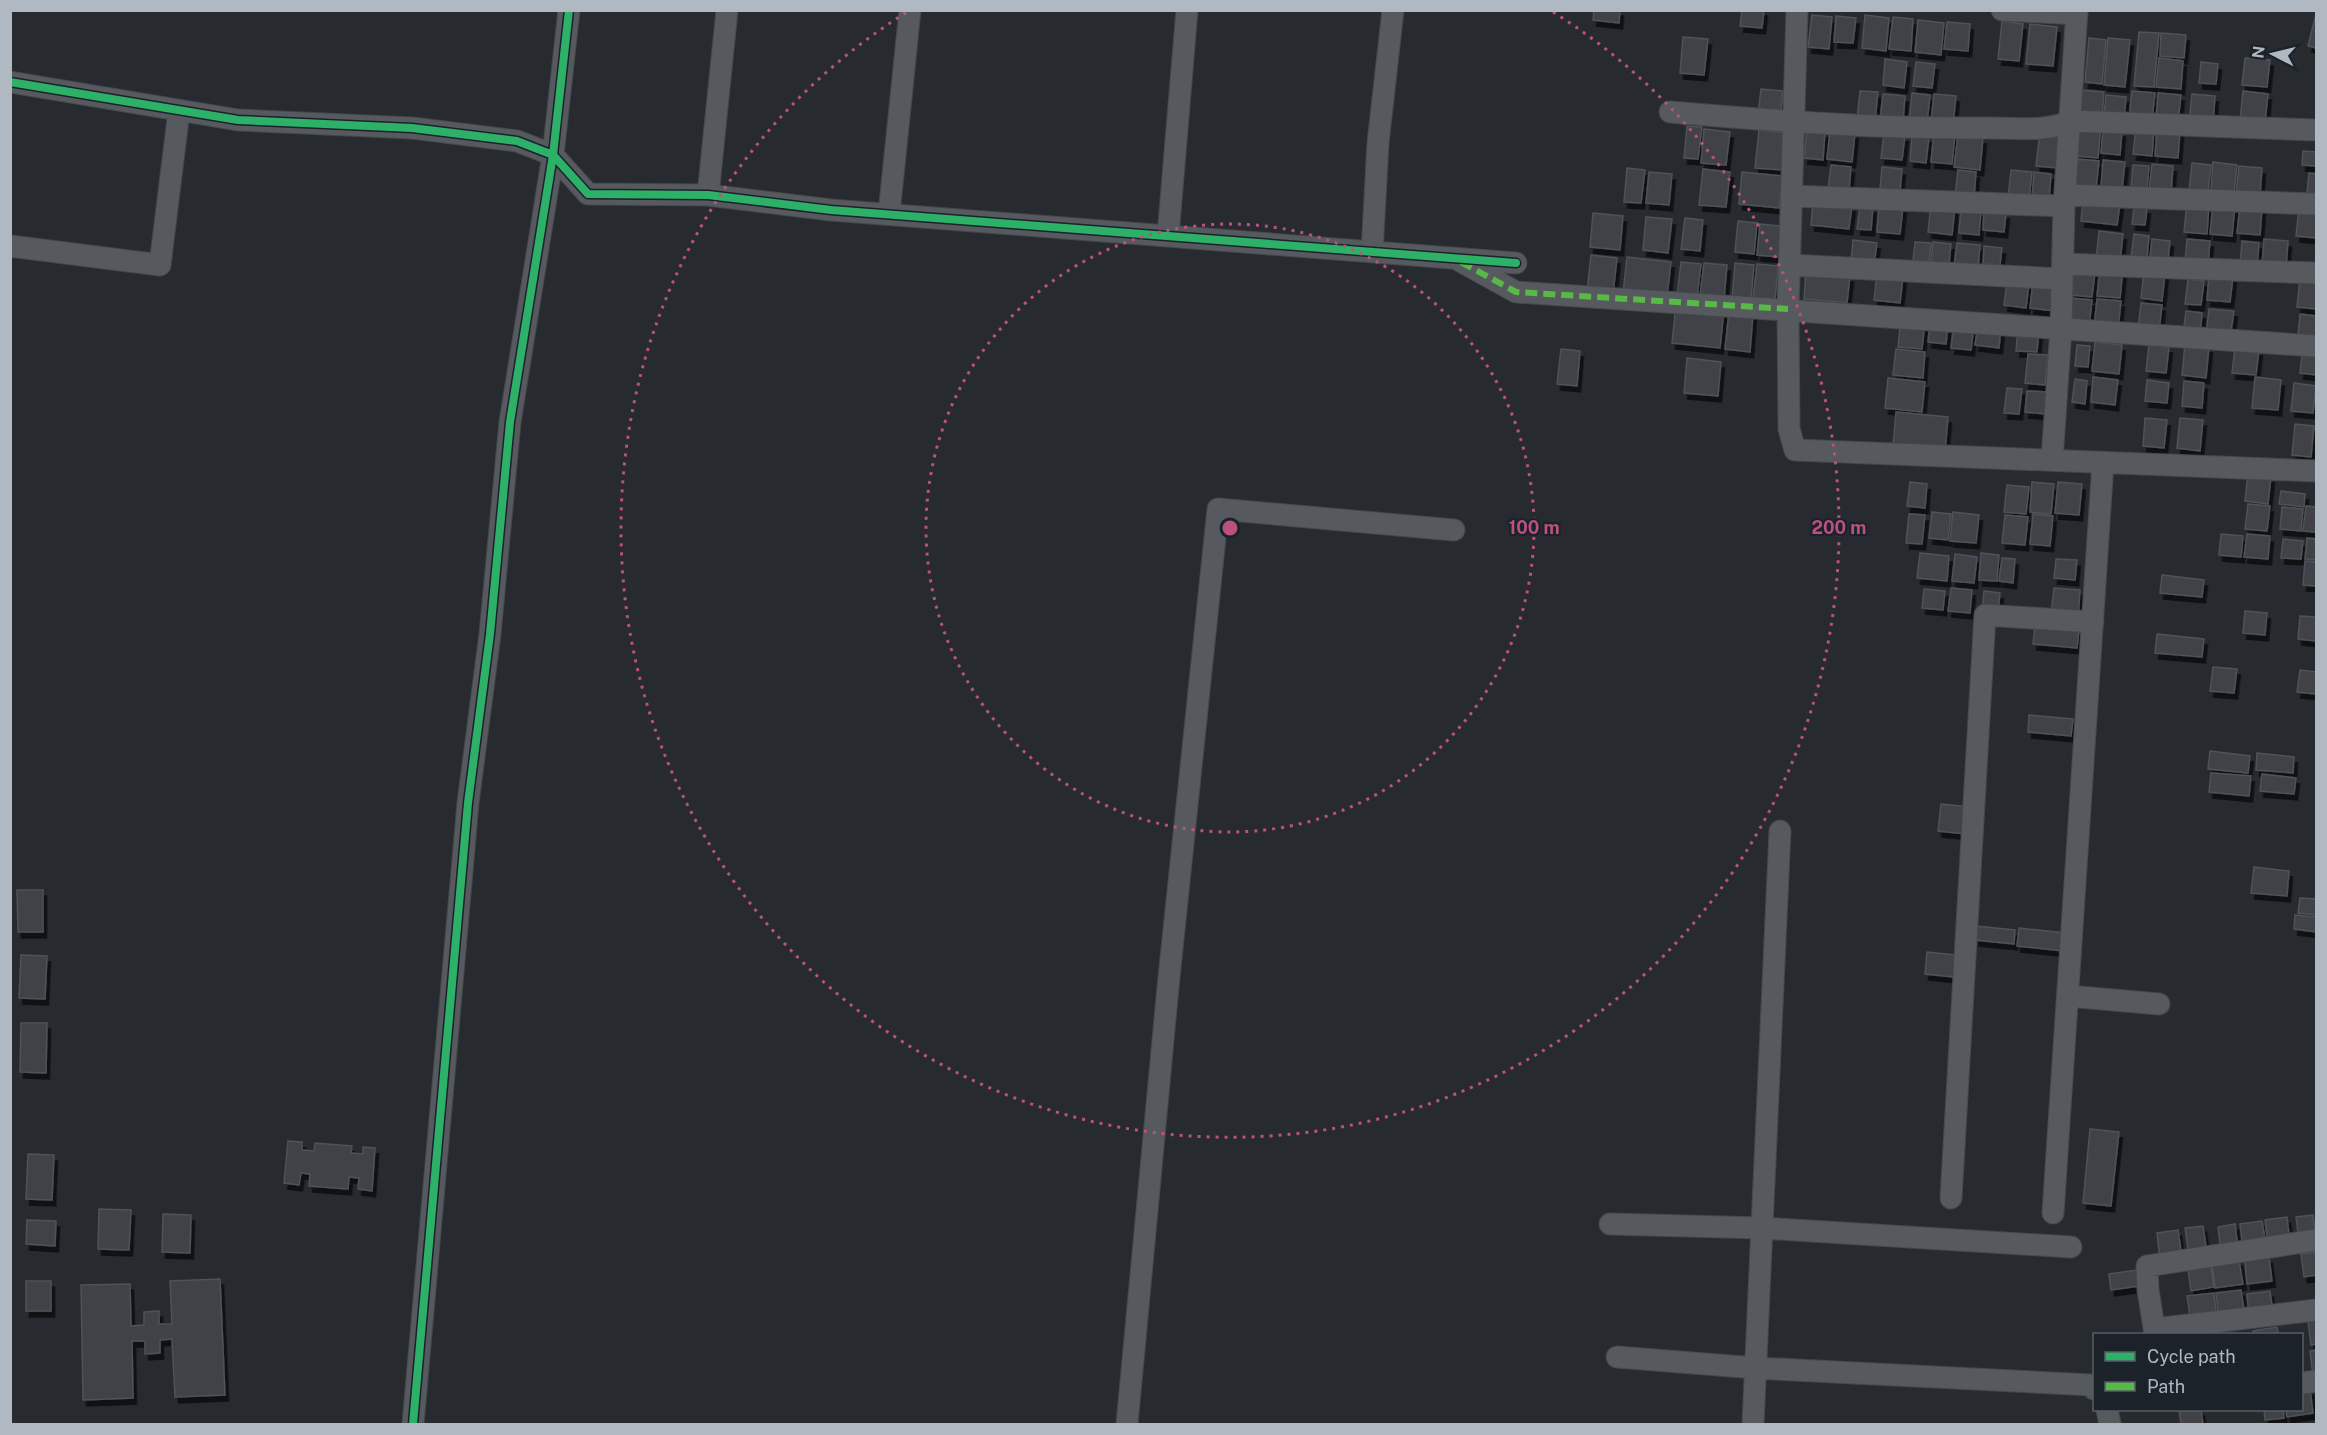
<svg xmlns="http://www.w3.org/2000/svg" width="2327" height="1435" font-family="'Public Sans',sans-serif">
<defs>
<filter id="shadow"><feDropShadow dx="3.5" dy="6" stdDeviation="0" flood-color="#0009"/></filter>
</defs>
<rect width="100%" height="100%" fill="#272b30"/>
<path fill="#3f4347" stroke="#4e5258" stroke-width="1.5" filter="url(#shadow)" d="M 1594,10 L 1620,10 L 1619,23 L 1593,20 Z
M 1742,10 L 1764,10 L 1762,28 L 1740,26 Z
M 2316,14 L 2316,48 L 2308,46 Z
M 1812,15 L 1832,17 L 1829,49 L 1808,47 Z
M 1865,15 L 1889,18 L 1886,51 L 1862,48 Z
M 1836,16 L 1856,18 L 1853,43 L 1834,42 Z
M 1893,17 L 1913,19 L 1911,51 L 1889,49 Z
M 1918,20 L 1944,23 L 1941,55 L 1915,52 Z
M 2002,21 L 2023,24 L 2019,61 L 1998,59 Z
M 1947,22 L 1970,24 L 1968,51 L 1944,49 Z
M 2030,24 L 2057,27 L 2053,66 L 2026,64 Z
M 2139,32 L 2159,33 L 2154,87 L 2134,86 Z
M 2161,33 L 2186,35 L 2184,58 L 2160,56 Z
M 1683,37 L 1708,39 L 1704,75 L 1680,73 Z
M 2089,38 L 2106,40 L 2102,84 L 2085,82 Z
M 2108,38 L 2130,40 L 2125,87 L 2104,85 Z
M 2159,58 L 2183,61 L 2181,89 L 2156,87 Z
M 2245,58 L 2270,60 L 2267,87 L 2242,85 Z
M 1885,59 L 1907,62 L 1904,88 L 1883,85 Z
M 1916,62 L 1935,64 L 1932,88 L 1913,86 Z
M 2201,62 L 2218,64 L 2216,84 L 2199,83 Z
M 1761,89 L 1783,91 L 1780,119 L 1758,116 Z
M 2081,90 L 2104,92 L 2102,119 L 2078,117 Z
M 1860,91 L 1878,92 L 1875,121 L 1857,119 Z
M 2132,91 L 2155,93 L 2152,120 L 2129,118 Z
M 2243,91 L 2268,94 L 2265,123 L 2240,121 Z
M 1912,93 L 1930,95 L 1927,123 L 1909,122 Z
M 2158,93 L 2181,95 L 2178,122 L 2156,119 Z
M 1883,94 L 1905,96 L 1903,122 L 1880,120 Z
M 1934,94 L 1956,96 L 1953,124 L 1931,122 Z
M 2192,94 L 2215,96 L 2213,124 L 2189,122 Z
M 2106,95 L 2126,97 L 2124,119 L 2104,117 Z
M 2080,124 L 2101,126 L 2098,158 L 2077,156 Z
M 1687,126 L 1702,127 L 1698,159 L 1684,158 Z
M 2136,127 L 2154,129 L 2152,156 L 2133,154 Z
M 1704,129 L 1730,132 L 1726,165 L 1701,163 Z
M 2157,129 L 2180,131 L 2178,158 L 2155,156 Z
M 1759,130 L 1788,133 L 1784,170 L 1755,168 Z
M 1807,130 L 1825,132 L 1823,160 L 1804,158 Z
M 1830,130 L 1855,133 L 1852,162 L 1827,159 Z
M 2103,130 L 2122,131 L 2120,155 L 2101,153 Z
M 1934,132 L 1955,134 L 1952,164 L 1931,162 Z
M 2040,132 L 2061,134 L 2058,168 L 2036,166 Z
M 1884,133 L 1905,136 L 1902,160 L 1881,158 Z
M 1912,135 L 1929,137 L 1926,163 L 1910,161 Z
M 1958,135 L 1983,138 L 1980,170 L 1954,167 Z
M 2303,151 L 2316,152 L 2316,166 L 2302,165 Z
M 2078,159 L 2099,161 L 2096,189 L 2075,187 Z
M 2103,160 L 2125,162 L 2122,190 L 2101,188 Z
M 2213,162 L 2237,165 L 2234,192 L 2211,190 Z
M 2192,163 L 2211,165 L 2208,193 L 2189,191 Z
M 2152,164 L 2173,166 L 2171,193 L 2149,191 Z
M 1831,165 L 1851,167 L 1849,191 L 1828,189 Z
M 2133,165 L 2149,166 L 2147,190 L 2131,188 Z
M 2239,166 L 2262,168 L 2260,196 L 2236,194 Z
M 1882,167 L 1902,169 L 1900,191 L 1880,189 Z
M 1627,168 L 1645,170 L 1641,203 L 1624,202 Z
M 1703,169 L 1730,172 L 1726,207 L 1699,205 Z
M 1958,170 L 1976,172 L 1974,198 L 1955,196 Z
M 2011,170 L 2032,172 L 2029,200 L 2008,198 Z
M 1649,172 L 1672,174 L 1669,205 L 1646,203 Z
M 1742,172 L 1782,176 L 1779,208 L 1739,204 Z
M 2034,172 L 2051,174 L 2049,201 L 2032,199 Z
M 2309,173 L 2316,174 L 2316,193 L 2307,193 Z
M 2083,200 L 2120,204 L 2117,225 L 2081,221 Z
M 1813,202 L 1852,206 L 1849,229 L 1811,225 Z
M 2187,202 L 2209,205 L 2207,234 L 2184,232 Z
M 2213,204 L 2235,206 L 2232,236 L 2210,234 Z
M 1879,205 L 1903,207 L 1900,234 L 1877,232 Z
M 1931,205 L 1955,207 L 1952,235 L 1928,232 Z
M 1860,206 L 1873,207 L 1871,230 L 1857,229 Z
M 2240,206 L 2262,208 L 2260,235 L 2237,233 Z
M 2134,207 L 2147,208 L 2145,225 L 2132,224 Z
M 2299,207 L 2316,209 L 2316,238 L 2296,236 Z
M 1961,208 L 1981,211 L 1979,235 L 1959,233 Z
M 1984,211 L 2006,213 L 2004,232 L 1983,230 Z
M 1593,213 L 1623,216 L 1620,250 L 1590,247 Z
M 1646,217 L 1672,219 L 1668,253 L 1643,250 Z
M 1685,218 L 1703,220 L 1700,251 L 1681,249 Z
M 1738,221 L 1757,223 L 1754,254 L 1735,252 Z
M 1760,224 L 1781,226 L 1778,257 L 1757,255 Z
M 2099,231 L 2123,234 L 2120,262 L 2096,260 Z
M 2134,234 L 2149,236 L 2147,259 L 2131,258 Z
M 2152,239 L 2170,241 L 2168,260 L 2150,258 Z
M 2187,239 L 2210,241 L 2208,264 L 2185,262 Z
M 2264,239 L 2288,241 L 2286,268 L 2262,265 Z
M 1853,240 L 1877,243 L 1874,265 L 1851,263 Z
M 2242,241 L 2259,243 L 2257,267 L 2240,265 Z
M 1915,242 L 1931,243 L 1929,263 L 1913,261 Z
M 1933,242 L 1951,244 L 1949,264 L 1931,262 Z
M 1957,243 L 1980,245 L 1978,269 L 1954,267 Z
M 1984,246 L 2002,248 L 2000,265 L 1983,264 Z
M 1591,255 L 1617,258 L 1613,294 L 1587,292 Z
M 1627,257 L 1671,262 L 1667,297 L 1623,293 Z
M 1681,262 L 1701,264 L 1697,298 L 1677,296 Z
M 1704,263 L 1727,265 L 1724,299 L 1700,296 Z
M 1735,263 L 1754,265 L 1751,300 L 1732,298 Z
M 1757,264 L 1778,266 L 1775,301 L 1753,299 Z
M 2100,267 L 2123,269 L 2120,298 L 2097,296 Z
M 2074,269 L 2095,272 L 2092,297 L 2071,295 Z
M 2144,271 L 2165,273 L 2162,301 L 2141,298 Z
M 1806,272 L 1850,276 L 1847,303 L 1804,299 Z
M 1877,274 L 1903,277 L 1900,303 L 1874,300 Z
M 2209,275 L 2233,277 L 2230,302 L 2207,300 Z
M 2300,278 L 2316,280 L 2316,309 L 2297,307 Z
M 2188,279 L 2204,281 L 2201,305 L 2185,304 Z
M 2007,281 L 2029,283 L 2026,308 L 2004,305 Z
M 2033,281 L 2058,284 L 2055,311 L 2030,308 Z
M 2070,298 L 2092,300 L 2089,327 L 2067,324 Z
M 2097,299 L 2121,301 L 2118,330 L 2094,328 Z
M 2141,303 L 2162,305 L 2159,331 L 2138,329 Z
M 1676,304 L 1724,309 L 1720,348 L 1672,343 Z
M 2209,309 L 2234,311 L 2230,339 L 2206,336 Z
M 2186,311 L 2202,313 L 2200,336 L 2183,334 Z
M 1729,312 L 1753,314 L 1750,352 L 1725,349 Z
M 2300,314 L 2316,316 L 2316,338 L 2298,336 Z
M 1901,319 L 1925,322 L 1922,349 L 1898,347 Z
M 1930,322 L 1948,324 L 1946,344 L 1928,342 Z
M 1954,323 L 1974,325 L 1971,350 L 1951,348 Z
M 1978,325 L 2001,327 L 1999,348 L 1975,345 Z
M 2018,328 L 2039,330 L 2037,352 L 2016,351 Z
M 2095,342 L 2122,345 L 2119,374 L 2092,371 Z
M 2185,344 L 2209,347 L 2206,378 L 2182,375 Z
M 2077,345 L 2090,346 L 2088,367 L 2075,366 Z
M 2149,345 L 2169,347 L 2166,373 L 2146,371 Z
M 2235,347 L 2259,350 L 2256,375 L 2232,373 Z
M 1561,349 L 1580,351 L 1577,386 L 1557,384 Z
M 1896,349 L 1925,352 L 1923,378 L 1893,375 Z
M 2028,354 L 2048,355 L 2045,385 L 2025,383 Z
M 2302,355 L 2316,356 L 2316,375 L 2300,373 Z
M 1687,358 L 1721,362 L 1718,396 L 1684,393 Z
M 2093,377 L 2118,380 L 2115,405 L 2091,402 Z
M 2255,377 L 2281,380 L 2278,410 L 2252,408 Z
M 1888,378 L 1925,382 L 1922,412 L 1885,408 Z
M 2075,379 L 2087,381 L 2085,404 L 2072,402 Z
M 2147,380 L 2169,383 L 2167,403 L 2145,401 Z
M 2184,381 L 2204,383 L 2202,408 L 2182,406 Z
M 2294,383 L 2316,386 L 2313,413 L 2291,411 Z
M 2007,388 L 2022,389 L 2019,414 L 2004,413 Z
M 2027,391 L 2047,392 L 2045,414 L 2025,412 Z
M 1896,412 L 1948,417 L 1945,452 L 1893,446 Z
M 2145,418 L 2167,420 L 2164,448 L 2143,446 Z
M 2180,418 L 2203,420 L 2200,451 L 2177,448 Z
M 2295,424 L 2314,426 L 2311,457 L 2292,455 Z
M 2248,474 L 2271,477 L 2268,504 L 2245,501 Z
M 1910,482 L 1927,484 L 1925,508 L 1907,506 Z
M 2032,482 L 2054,484 L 2051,514 L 2030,512 Z
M 2058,482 L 2082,484 L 2079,515 L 2055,513 Z
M 2007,485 L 2029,487 L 2026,514 L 2004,512 Z
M 2281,491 L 2305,494 L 2304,507 L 2279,504 Z
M 2248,504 L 2270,506 L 2267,531 L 2245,529 Z
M 2306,506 L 2316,507 L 2316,532 L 2303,531 Z
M 2282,507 L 2303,509 L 2301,531 L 2280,529 Z
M 1932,512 L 1951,514 L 1948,540 L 1929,538 Z
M 1953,512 L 1979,515 L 1976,543 L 1950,541 Z
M 1909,514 L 1925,515 L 1922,544 L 1906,543 Z
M 2033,514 L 2053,516 L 2050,546 L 2030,544 Z
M 2005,515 L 2028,517 L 2025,545 L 2002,543 Z
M 2221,534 L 2243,536 L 2241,557 L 2219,555 Z
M 2247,534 L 2270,536 L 2268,559 L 2244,557 Z
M 2307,538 L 2316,539 L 2316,560 L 2305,559 Z
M 2283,539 L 2303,541 L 2301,559 L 2281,558 Z
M 1920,553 L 1949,556 L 1947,581 L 1917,578 Z
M 1981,553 L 1999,555 L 1997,581 L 1979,580 Z
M 1955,554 L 1977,557 L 1974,583 L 1952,581 Z
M 2002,558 L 2015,559 L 2013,583 L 1999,581 Z
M 2056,559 L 2077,560 L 2075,580 L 2054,578 Z
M 2305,561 L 2316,562 L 2316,586 L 2303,585 Z
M 2162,575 L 2204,580 L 2202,597 L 2160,593 Z
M 1951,588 L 1972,590 L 1970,613 L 1948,611 Z
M 2054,588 L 2080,590 L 2078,618 L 2051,615 Z
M 1924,589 L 1945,591 L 1943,610 L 1922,608 Z
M 1984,591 L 2000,593 L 1998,613 L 1982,612 Z
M 2245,611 L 2267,613 L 2265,635 L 2243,633 Z
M 2300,616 L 2316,617 L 2316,641 L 2298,639 Z
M 2035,625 L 2079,630 L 2077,648 L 2033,644 Z
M 2157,634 L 2204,639 L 2202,657 L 2155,653 Z
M 2213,667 L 2237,669 L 2234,693 L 2210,691 Z
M 2300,670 L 2316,672 L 2316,694 L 2297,692 Z
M 2029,715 L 2073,719 L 2071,736 L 2028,732 Z
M 2210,751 L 2250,756 L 2248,773 L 2208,769 Z
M 2257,753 L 2294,757 L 2293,773 L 2256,770 Z
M 2211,773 L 2251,776 L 2249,796 L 2209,792 Z
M 2262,774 L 2296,778 L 2294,794 L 2260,791 Z
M 1941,804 L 1969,807 L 1966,834 L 1938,831 Z
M 2254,867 L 2289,871 L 2287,896 L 2251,893 Z
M 17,890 L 43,890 L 43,932 L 18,932 Z
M 2300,898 L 2316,899 L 2316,915 L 2298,913 Z
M 2295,915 L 2316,917 L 2316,932 L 2294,929 Z
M 1976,926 L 2015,930 L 2014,944 L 1975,940 Z
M 2019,928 L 2065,933 L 2063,951 L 2017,946 Z
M 1927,952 L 1965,956 L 1963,978 L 1925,974 Z
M 21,955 L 47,956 L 45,999 L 19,998 Z
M 21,1023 L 47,1023 L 46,1073 L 20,1072 Z
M 2090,1129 L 2119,1132 L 2111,1206 L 2083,1203 Z
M 288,1141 L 302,1142 L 302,1150 L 314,1151 L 315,1143 L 352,1146 L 351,1153 L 363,1154 L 363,1147 L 375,1148 L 372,1191 L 358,1189 L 359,1178 L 349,1177 L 348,1189 L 309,1186 L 310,1174 L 301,1173 L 299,1185 L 284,1183 Z
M 28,1154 L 54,1155 L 52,1200 L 26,1199 Z
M 99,1209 L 131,1210 L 129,1250 L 98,1249 Z
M 163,1214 L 191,1215 L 190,1253 L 162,1252 Z
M 2313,1215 L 2316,1238 L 2299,1240 L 2296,1217 Z
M 2287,1217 L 2290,1242 L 2268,1245 L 2265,1220 Z
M 27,1220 L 56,1221 L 55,1246 L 26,1244 Z
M 2262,1221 L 2266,1245 L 2243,1248 L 2240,1224 Z
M 2235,1224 L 2238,1248 L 2221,1251 L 2218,1227 Z
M 2203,1226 L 2207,1253 L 2189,1255 L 2185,1228 Z
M 2178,1230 L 2182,1257 L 2160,1260 L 2157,1233 Z
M 2316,1252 L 2316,1275 L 2304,1277 L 2301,1254 Z
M 2269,1257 L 2272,1281 L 2247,1284 L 2245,1261 Z
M 2239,1260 L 2243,1284 L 2215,1288 L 2212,1263 Z
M 2211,1266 L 2214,1287 L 2191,1291 L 2188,1269 Z
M 2137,1270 L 2139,1286 L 2111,1290 L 2109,1274 Z
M 220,1279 L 225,1395 L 175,1397 L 172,1339 L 160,1340 L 160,1353 L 145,1354 L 145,1341 L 132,1341 L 133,1398 L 83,1400 L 81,1285 L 130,1284 L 131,1326 L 144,1325 L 144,1312 L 159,1311 L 159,1324 L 172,1324 L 170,1281 Z
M 26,1281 L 51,1281 L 51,1311 L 26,1311 Z
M 2241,1290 L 2245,1316 L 2219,1320 L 2216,1293 Z
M 2270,1291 L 2273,1312 L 2249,1315 L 2247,1294 Z
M 2214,1293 L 2217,1320 L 2191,1323 L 2187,1296 Z
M 2316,1320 L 2316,1344 L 2311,1345 L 2308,1321 Z
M 2277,1327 L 2278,1334 L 2253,1334 L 2253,1331 Z
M 2316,1350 L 2316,1375 L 2313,1376 L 2310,1351 Z
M 2310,1389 L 2313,1413 L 2287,1417 L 2286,1410 L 2302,1410 L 2302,1390 Z
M 2179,1410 L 2201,1410 L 2203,1424 L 2181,1424 Z
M 2264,1410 L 2283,1410 L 2284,1418 L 2265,1420 Z"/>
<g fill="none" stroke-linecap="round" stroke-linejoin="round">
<defs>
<path id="minor" d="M 1797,10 L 1788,309 L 1789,429 L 1795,450 L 2316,471
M 2002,10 L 2077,14
M 10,82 L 238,120 L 412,128 L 517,141 L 553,155 L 588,194 L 708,195 L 831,210 L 1516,263
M 1670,112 C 1776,121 1883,129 1990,128 C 2016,128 2047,132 2071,121 L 2316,130
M 708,195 L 727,10
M 2065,195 L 2316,204
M 1792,196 L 2064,206
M 889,214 L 910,10
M 1168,236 L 1187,10
M 10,246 L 160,265 L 179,111
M 1372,252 L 1378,143 L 1393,10
M 1460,261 L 1516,292 L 2316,346
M 2063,264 L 2316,273
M 1790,265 L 2062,279
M 2052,460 L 2061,328 L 2064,206 L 2077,10
M 2068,996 L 2159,1004
M 1951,1198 L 1985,615 L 2093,622
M 2053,1213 L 2103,463
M 1610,1224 L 1762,1228 L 2071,1247
M 2154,1329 L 2316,1310
M 2155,1334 L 2148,1290 L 2147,1266 L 2316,1240
M 1617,1357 L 1756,1368 L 2091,1385 L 2094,1389
M 2302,1383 L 2316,1381
M 2107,1410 L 2110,1424
M 413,1424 L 468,803 L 490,634 L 510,422 L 553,155 L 569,10
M 1127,1424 L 1168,987 L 1218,509 L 1454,530
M 1753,1424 L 1780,831"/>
</defs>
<use href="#minor" stroke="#44474b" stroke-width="23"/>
<use href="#minor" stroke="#565a5f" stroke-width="21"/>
<path stroke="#58b947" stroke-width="6" stroke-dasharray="12 6" stroke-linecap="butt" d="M 1461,262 L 1516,292 L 1788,309"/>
<defs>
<path id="cycleway" d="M 10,82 L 238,120 L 412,128 L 517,141 L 553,155 L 588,194 L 708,195 L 831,210 L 1516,263
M 413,1424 L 468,803 L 490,634 L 510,422 L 553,155 L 569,10"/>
</defs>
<use href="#cycleway" stroke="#1b222a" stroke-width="11"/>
<use href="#cycleway" stroke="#2db169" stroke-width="8"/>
</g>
<g fill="none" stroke="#bc507f" stroke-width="3" stroke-dasharray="3 6">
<circle cx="1230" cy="528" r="304"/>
<path d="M1553 12A609 609 0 1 1 907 12"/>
</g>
<circle cx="1230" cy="528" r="9" fill="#bc507f" stroke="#1b222a" stroke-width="3"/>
<g font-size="18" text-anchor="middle" font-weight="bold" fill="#bc507f" stroke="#1b222a" stroke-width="4.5" stroke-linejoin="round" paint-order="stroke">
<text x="1534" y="534">100 m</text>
<text x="1839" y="534">200 m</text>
</g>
<rect width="2327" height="1435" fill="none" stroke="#b0b8c2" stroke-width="24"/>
<rect x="2093" y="1333" width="210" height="78" fill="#1b222a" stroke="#575e67" stroke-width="1.5"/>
<rect x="2105" y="1352" width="30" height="9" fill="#2db169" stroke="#575e67" stroke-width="1.5"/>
<text x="2147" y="1363" font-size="18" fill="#b0b8c2">Cycle path</text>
<rect x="2105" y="1382" width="30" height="9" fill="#58b947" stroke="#575e67" stroke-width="1.5"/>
<text x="2147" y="1393" font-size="18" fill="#b0b8c2">Path</text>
<g transform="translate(2273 54) rotate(277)" stroke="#1b222a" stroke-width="4.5" paint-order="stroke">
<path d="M0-4.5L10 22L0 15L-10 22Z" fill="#b0b8c2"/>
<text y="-9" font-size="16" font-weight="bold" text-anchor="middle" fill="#b0b8c2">N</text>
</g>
</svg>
